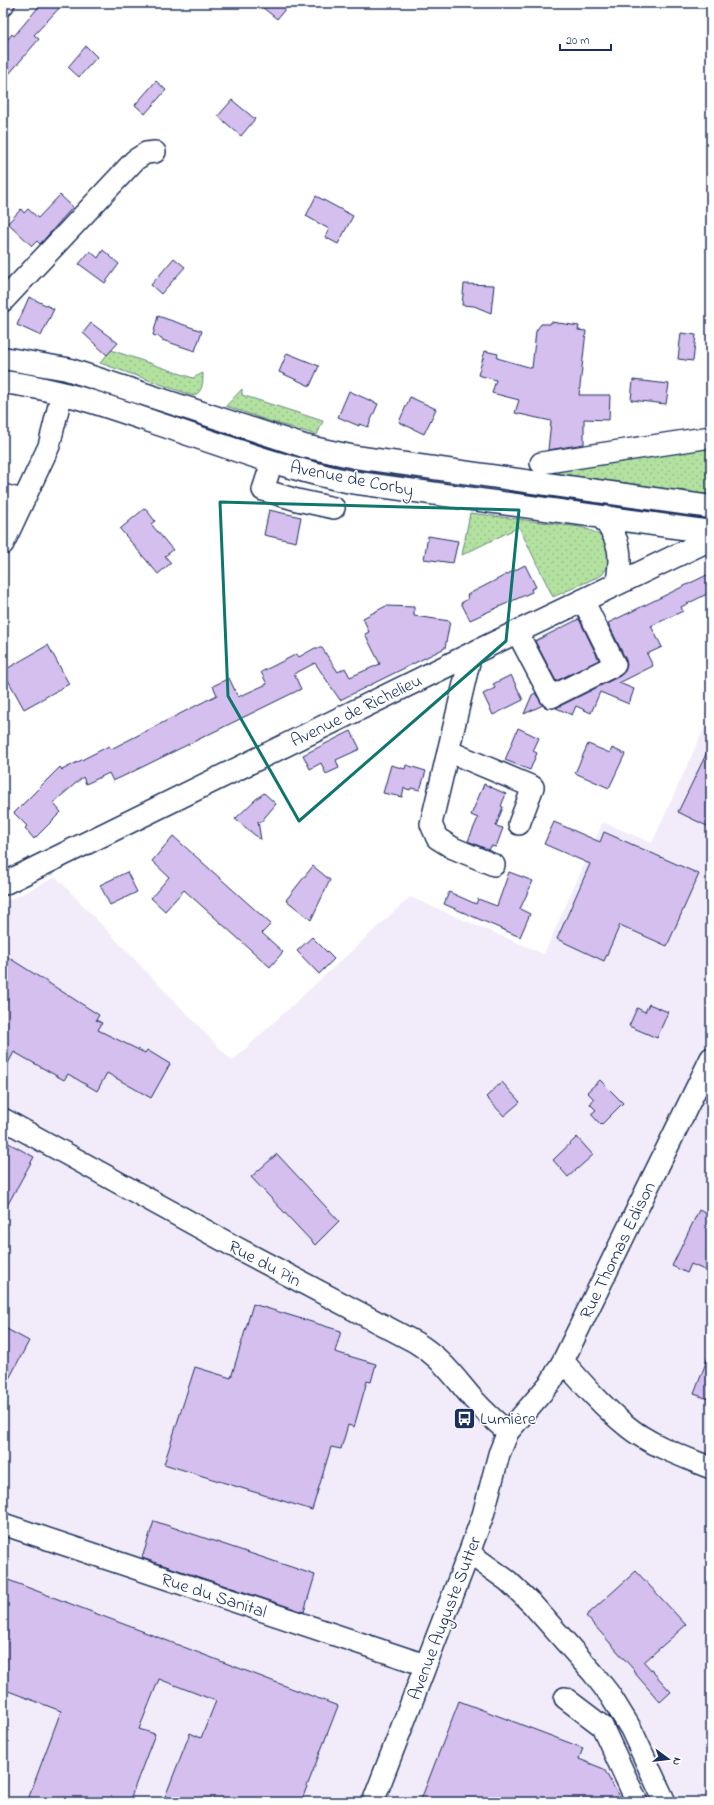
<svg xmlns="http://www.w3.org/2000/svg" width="714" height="1805" font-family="'Indie Flower',sans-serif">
<defs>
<pattern id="grass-dots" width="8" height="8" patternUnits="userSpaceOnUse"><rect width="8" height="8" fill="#b3e1a0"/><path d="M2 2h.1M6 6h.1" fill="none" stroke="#99c18c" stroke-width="1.8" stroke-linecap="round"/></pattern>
</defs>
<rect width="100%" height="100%" fill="#fff"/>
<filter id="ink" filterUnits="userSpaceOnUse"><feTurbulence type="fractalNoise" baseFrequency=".025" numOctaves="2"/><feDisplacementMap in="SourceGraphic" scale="8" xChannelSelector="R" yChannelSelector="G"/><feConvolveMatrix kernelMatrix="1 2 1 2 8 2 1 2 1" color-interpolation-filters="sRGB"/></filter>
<g filter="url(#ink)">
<path fill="#f2ecfa" d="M 711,713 L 711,1802 L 3,1802 L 3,903 L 56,877 L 232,1061 L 410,897 L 544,954 L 603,822 L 652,843 Z"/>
<path fill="url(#grass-dots)" stroke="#67887f" d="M 111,350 L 193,378 L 203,373 C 203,383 203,391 194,396 L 100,363 Z
M 242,389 L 242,395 L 323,421 L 317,435 L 269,421 L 226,406 Z
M 711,443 L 711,495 L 546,472 Z
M 470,513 L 580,527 C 587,529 594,531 600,536 C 612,546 611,564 602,575 L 553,597 L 519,527 L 462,555 Z"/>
<path fill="#d5bfef" stroke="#1b2f5e" d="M 42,3 L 64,3 L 34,35 L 39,39 L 3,81 L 3,45 L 12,34 L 14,36 Z
M 257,3 L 290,3 L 277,19 Z
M 86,46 L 97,57 L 79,77 L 68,67 Z
M 156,81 L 166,90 L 145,114 L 135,105 Z
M 232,100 L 255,119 L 241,136 L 218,116 Z
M 60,195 L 73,207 L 40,244 L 37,241 L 32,246 L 8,223 L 21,209 L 24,213 L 28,209 L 38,218 Z
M 316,196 L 353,216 L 338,244 L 325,237 L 329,229 L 306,216 Z
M 103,250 L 119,264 L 105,283 L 79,264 L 90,251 L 98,258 Z
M 174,258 L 185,267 L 161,294 L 151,285 Z
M 464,284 L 494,285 L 491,313 L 474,306 L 462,305 Z
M 29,297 L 54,309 L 41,336 L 17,325 Z
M 158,316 L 202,331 L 195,351 L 162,340 L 162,338 L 153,335 Z
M 551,322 L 579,326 L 578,330 L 586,331 L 579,395 L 610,395 L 609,420 L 584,419 L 584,444 L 548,450 L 551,421 L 515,413 L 519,400 L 492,393 L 496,380 L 478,375 L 485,351 L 498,354 L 497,358 L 532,368 L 536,331 L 541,324 L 550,324 Z
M 91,323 L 118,343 L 107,355 L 83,333 Z
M 681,333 L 696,335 L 693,361 L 678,359 Z
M 287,353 L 319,366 L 310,386 L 279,372 Z
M 633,380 L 669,384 L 666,404 L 631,400 Z
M 349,391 L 378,404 L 368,427 L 359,424 L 359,426 L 338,417 Z
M 410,397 L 436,409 L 424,434 L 399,422 Z
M 145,508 L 155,521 L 151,524 L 173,550 L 165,556 L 171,563 L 158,574 L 120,529 Z
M 269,510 L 301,517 L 296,542 L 264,535 Z
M 428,536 L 458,541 L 453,563 L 424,559 Z
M 525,565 L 536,587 L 531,589 L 532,592 L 470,620 L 461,603 L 468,599 L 467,595 Z
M 711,573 L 711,592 L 681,607 L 683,611 L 651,626 L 662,647 L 647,654 L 653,666 L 619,683 L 634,689 L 629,704 L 600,692 L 591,713 L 576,706 L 572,715 L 556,708 L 620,676 L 625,671 L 627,665 L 626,660 L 608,623 Z
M 386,606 L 414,607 L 414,616 L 450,621 L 445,648 L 340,700 L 315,663 L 294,674 L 301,689 L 128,774 L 113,781 L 109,773 L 86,784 L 83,777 L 53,803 L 61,812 L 34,839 L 25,828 L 27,826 L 14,813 L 60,767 L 62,770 L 109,746 L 111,749 L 217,695 L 213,686 L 229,678 L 238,697 L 267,684 L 261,672 L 297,654 L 299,657 L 315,648 L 322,648 L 338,672 L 345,668 L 350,677 L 380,664 L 365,634 L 369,632 L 363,618 Z
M 579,619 L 599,660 L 556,681 L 535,641 Z
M 48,645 L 69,684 L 24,709 L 3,671 Z
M 511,675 L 523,700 L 493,715 L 483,694 L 495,688 L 493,684 Z
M 535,693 L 543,705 L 524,714 L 532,695 Z
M 518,728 L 539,738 L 533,751 L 537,753 L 530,770 L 505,760 Z
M 351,731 L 360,749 L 336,760 L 339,768 L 326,774 L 321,763 L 310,769 L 303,755 Z
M 588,744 L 610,753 L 612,748 L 625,754 L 609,788 L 575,773 Z
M 711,744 L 711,828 L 678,812 Z
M 391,765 L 405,769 L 406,765 L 426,771 L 420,790 L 411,788 L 410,790 L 404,788 L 402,797 L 383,793 Z
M 484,784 L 506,794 L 501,806 L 503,807 L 496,826 L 503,828 L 496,847 L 491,846 L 489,850 L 468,841 L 478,818 L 471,815 Z
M 264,793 L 276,804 L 260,823 L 258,821 L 261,840 L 235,819 L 256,799 Z
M 554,822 L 600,842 L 604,832 L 699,874 L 667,946 L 620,925 L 604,961 L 557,939 L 590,864 L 544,844 Z
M 173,836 L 271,924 L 262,933 L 283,952 L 270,967 L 184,890 L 165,911 L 151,898 L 169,877 L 152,861 Z
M 313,866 L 330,880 L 311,920 L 286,900 Z
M 127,872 L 137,892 L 110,905 L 100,885 Z
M 509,872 L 533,881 L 520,909 L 530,914 L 520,937 L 444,904 L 449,892 L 476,904 L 478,899 L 497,906 Z
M 312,937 L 334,959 L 319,974 L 297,951 Z
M 3,954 L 99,1015 L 96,1020 L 102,1023 L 98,1030 L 145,1053 L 147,1050 L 170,1064 L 151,1098 L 107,1073 L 97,1091 L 68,1074 L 64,1080 L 14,1052 L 3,1073 Z
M 649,1004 L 668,1012 L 657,1038 L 629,1026 L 637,1008 L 645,1012 Z
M 600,1080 L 623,1103 L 601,1125 L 591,1114 L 596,1110 L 590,1104 L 594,1099 L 587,1092 Z
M 502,1082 L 520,1102 L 504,1116 L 486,1097 Z
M 577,1137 L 593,1155 L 568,1177 L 553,1160 Z
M 3,1140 L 34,1157 L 3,1213 Z
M 277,1154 L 339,1221 L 315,1245 L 251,1177 Z
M 699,1210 L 711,1216 L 711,1273 L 691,1264 L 687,1273 L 672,1266 Z
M 253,1304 L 341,1331 L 335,1352 L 376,1364 L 371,1382 L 367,1381 L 354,1427 L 348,1425 L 341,1449 L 331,1447 L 312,1510 L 164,1464 L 195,1367 L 231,1378 Z
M 3,1327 L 29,1341 L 3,1390 Z
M 710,1352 L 711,1353 L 711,1400 L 694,1394 Z
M 154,1521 L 315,1575 L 304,1612 L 142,1558 Z
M 636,1571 L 686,1625 L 644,1662 L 671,1692 L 660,1702 L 633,1671 L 634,1670 L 586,1616 Z
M 3,1578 L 338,1706 L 301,1802 L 163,1802 L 190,1733 L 201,1738 L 216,1701 L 159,1679 L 139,1729 L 155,1734 L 129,1802 L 27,1802 L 61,1711 L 3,1689 Z
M 459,1701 L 583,1748 L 579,1759 L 604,1769 L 622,1802 L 420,1802 Z"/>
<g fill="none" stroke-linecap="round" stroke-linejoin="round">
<defs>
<path id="minor" d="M 3,5 L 4,3
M 3,301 L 135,160 L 146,153 L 155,152
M 272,462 L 263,490 L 297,500 L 334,508
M 541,463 L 711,437
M 3,495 L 22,500
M 3,544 L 49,446 L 62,393
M 517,632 L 551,697 L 615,665 L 583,600
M 471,654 L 431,824 L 437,838 L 453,848 L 494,865
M 448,751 L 533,787 L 519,824
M 3,1119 L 237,1248 L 415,1342 C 443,1359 454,1377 474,1400 C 485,1412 496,1422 508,1432
M 563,1361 C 583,1384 604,1408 628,1427 C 650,1445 684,1457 711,1468
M 3,1524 L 425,1665
M 469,1553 L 508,1581 L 532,1604 L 593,1673 L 610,1695 L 631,1729 L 665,1802
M 565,1698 L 602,1726 L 637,1802
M 373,1802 L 469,1553 L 483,1515 L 499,1454 L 508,1432 L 551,1382 L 563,1361 L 711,1058"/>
<path id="major" d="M 3,358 L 67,369 L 304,446 L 355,457 L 711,507
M 3,382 C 55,388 104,405 153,422 C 218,444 283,468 351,482 L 711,532
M 602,517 C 621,540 622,556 617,584
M 3,884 L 471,654 L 711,539"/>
</defs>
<use href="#minor" stroke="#1b2f5e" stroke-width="24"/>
<use href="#major" stroke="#1b2f5e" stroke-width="25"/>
<use href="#minor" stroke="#fff" stroke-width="21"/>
<use href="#major" stroke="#fff" stroke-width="22"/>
</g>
</g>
<path fill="none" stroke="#0f766e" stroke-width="3" stroke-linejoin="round" d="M 220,502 L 519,510 L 506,641 L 299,821 L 228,696 Z"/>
<defs>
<symbol id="bus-square" viewBox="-11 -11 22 22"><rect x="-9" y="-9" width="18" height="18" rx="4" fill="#1b2f5e" stroke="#fff"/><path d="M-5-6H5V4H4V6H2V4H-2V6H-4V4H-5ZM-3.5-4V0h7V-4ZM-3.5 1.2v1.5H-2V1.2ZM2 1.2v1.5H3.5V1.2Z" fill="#fff"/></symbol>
</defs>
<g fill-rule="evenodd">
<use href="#bus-square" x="452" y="1406" width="25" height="25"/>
</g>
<g text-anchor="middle" stroke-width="3" stroke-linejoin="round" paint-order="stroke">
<g font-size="18" fill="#1b2f5e" stroke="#fff">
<text transform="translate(352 478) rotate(11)" y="6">Avenue de Corby</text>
<text transform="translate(356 710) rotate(-26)" y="6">Avenue de Richelieu</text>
<text transform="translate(617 1250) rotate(-64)" y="6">Rue Thomas Edison</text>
<text transform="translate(265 1263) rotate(28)" y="6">Rue du Pin</text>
<text transform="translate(214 1595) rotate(18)" y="6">Rue du Sanital</text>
<text transform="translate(444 1618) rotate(-69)" y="6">Avenue Auguste Sutter</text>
</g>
<g font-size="18" fill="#1b2f5e" stroke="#fff" text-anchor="start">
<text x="480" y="1424">Lumière</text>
</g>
</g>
<rect width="714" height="1805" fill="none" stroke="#fff" stroke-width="16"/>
<rect x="8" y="8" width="698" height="1789" fill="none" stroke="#1b2f5e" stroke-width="1.5" filter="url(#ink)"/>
<g transform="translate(668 1759) rotate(105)" stroke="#ffffff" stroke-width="3" paint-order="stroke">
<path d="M0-3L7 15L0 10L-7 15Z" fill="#1b2f5e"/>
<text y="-6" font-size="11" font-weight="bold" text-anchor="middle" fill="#1b2f5e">N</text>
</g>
<path d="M560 44v6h51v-6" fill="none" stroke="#1b2f5e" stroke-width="2"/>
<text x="566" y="44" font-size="12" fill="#1b2f5e" stroke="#ffffff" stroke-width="3" paint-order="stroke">20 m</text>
</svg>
